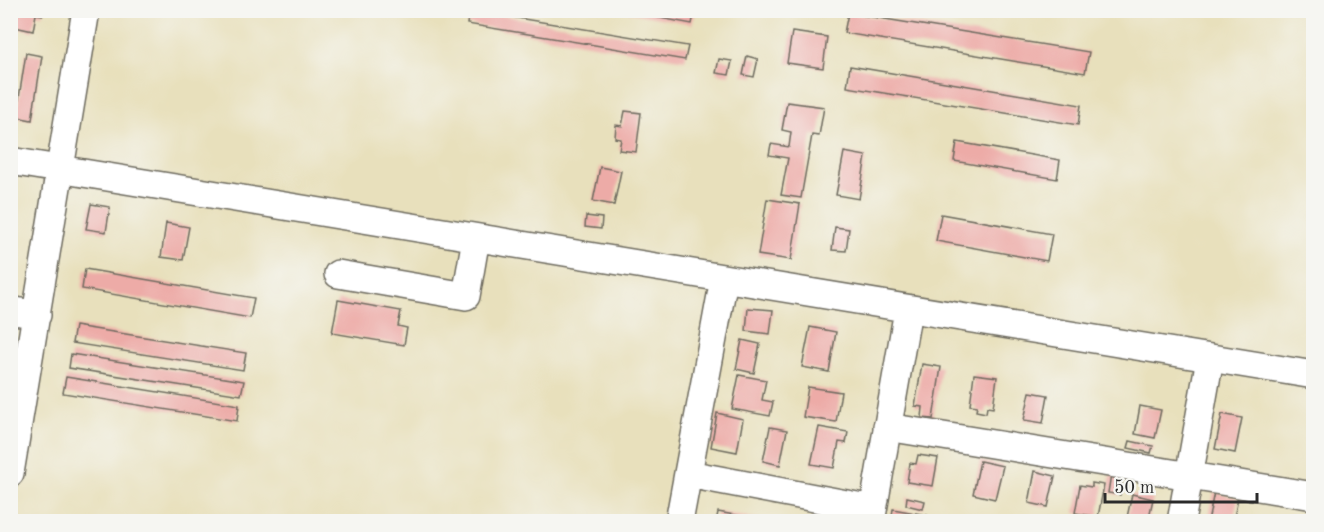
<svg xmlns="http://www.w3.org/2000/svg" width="1324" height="532" font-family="'Old Standard TT',serif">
<rect width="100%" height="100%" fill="#f6f6f2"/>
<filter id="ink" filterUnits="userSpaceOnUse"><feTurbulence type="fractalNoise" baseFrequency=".0167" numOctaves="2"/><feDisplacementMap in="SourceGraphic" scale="12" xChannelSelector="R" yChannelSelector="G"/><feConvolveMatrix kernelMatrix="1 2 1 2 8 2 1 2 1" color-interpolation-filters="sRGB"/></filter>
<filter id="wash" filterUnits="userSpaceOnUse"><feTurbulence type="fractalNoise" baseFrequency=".008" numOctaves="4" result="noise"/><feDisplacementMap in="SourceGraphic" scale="24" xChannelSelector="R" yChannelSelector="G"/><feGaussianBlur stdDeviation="1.35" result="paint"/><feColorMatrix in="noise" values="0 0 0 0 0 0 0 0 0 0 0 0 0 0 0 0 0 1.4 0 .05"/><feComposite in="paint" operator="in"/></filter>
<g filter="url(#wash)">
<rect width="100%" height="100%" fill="#e8e0bc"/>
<g id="blocks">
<path fill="#edaba7" d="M 11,10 L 44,10 L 43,15 L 36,14 L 33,31 L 10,26 Z
M 469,10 L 688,46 L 685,60 L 467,24 Z
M 617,10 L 695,10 L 692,24 Z
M 1075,10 L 1105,10 L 1104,17 Z
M 848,13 L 1089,52 L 1085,73 L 844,33 Z
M 792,32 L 827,37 L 823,68 L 787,63 Z
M 26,53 L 42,56 L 32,120 L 16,117 Z
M 747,56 L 758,59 L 754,77 L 743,75 Z
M 719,59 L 732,61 L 729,75 L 716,73 Z
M 850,66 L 1081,105 L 1078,125 L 847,87 Z
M 787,102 L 824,107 L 819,136 L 812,135 L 801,198 L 781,195 L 788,158 L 769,155 L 771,144 L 789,147 L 791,132 L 782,130 Z
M 625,111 L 641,113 L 636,152 L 619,150 L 621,139 L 615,138 L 616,125 L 622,126 Z
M 957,142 L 1060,160 L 1057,179 L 954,161 Z
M 844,152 L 866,156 L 859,199 L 836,195 Z
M 600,167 L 621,171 L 614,205 L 593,201 Z
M 767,199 L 800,204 L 791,260 L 758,255 Z
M 91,204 L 110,207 L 106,232 L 86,229 Z
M 941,214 L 1052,234 L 1047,261 L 936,241 Z
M 586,216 L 602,218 L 601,229 L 585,227 Z
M 166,223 L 189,227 L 183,260 L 161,257 Z
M 835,227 L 849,229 L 846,251 L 832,250 Z
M 85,269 L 254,298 L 250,318 L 82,289 Z
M 338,300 L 401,311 L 398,326 L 407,328 L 404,345 L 332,333 Z
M 748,308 L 773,310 L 770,334 L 746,331 Z
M 75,326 L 246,353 L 243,370 L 72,343 Z
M 810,327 L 836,332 L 829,372 L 802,367 Z
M 742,340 L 760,344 L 754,373 L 736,369 Z
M 71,354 L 244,381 L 241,395 L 69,368 Z
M 922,364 L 941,367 L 933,419 L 922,418 L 923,407 L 915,406 Z
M 974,374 L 997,377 L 993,408 L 987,407 L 986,413 L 976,411 L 977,406 L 970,405 Z
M 739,375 L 766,380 L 762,400 L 773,402 L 770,416 L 732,409 Z
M 66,377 L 239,405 L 237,421 L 63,393 Z
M 808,387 L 841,392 L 836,422 L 803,417 Z
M 1030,392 L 1048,395 L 1043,423 L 1024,420 Z
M 1140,406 L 1161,410 L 1155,438 L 1135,434 Z
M 717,413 L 743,419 L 737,452 L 711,447 Z
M 1222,414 L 1242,418 L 1235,453 L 1215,449 Z
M 770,427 L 787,430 L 780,465 L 763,461 Z
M 819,427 L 848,432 L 846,443 L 839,442 L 834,468 L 811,464 Z
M 1130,441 L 1153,446 L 1151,453 L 1128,448 Z
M 918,455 L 938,458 L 933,486 L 907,482 L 910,463 L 916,464 Z
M 980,461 L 1003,466 L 995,499 L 973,494 Z
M 1035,471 L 1055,476 L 1048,507 L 1029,503 Z
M 1111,474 L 1123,476 L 1120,495 L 1108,493 Z
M 1092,483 L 1104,485 L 1098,517 L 1075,513 L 1080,485 L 1092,487 Z
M 1214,492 L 1238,498 L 1233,522 L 1208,522 Z
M 1132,494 L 1153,499 L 1148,522 L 1126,522 Z
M 907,497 L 925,501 L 923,509 L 906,505 Z
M 893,509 L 927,515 L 926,522 L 891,522 Z
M 718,512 L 762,520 L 762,522 L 716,522 Z
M 965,513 L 994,519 L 993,522 L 963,522 Z"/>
</g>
</g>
<g filter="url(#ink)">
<use href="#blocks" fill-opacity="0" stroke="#6d6a5e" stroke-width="1.5"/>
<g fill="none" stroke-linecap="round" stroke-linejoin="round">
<defs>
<path id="minor" d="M 10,161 L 1314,375
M 338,274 L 466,296 L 476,238
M 10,310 L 37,315
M 887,427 L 1314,496
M 10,473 L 86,10
M 688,474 L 873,509
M 679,522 L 724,279
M 871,522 L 908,310
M 1181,522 L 1210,358"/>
</defs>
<use href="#minor" stroke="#6d6a5e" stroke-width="30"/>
<use href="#minor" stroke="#fff" stroke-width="27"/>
</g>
</g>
<rect width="1324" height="532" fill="none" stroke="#f6f6f2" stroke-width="36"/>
<path d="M1105 493v9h152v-9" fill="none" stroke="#2b2b2b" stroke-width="3"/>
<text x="1114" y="493" font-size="18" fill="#2b2b2b" stroke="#f6f6f2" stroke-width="4.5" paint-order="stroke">50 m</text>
</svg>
